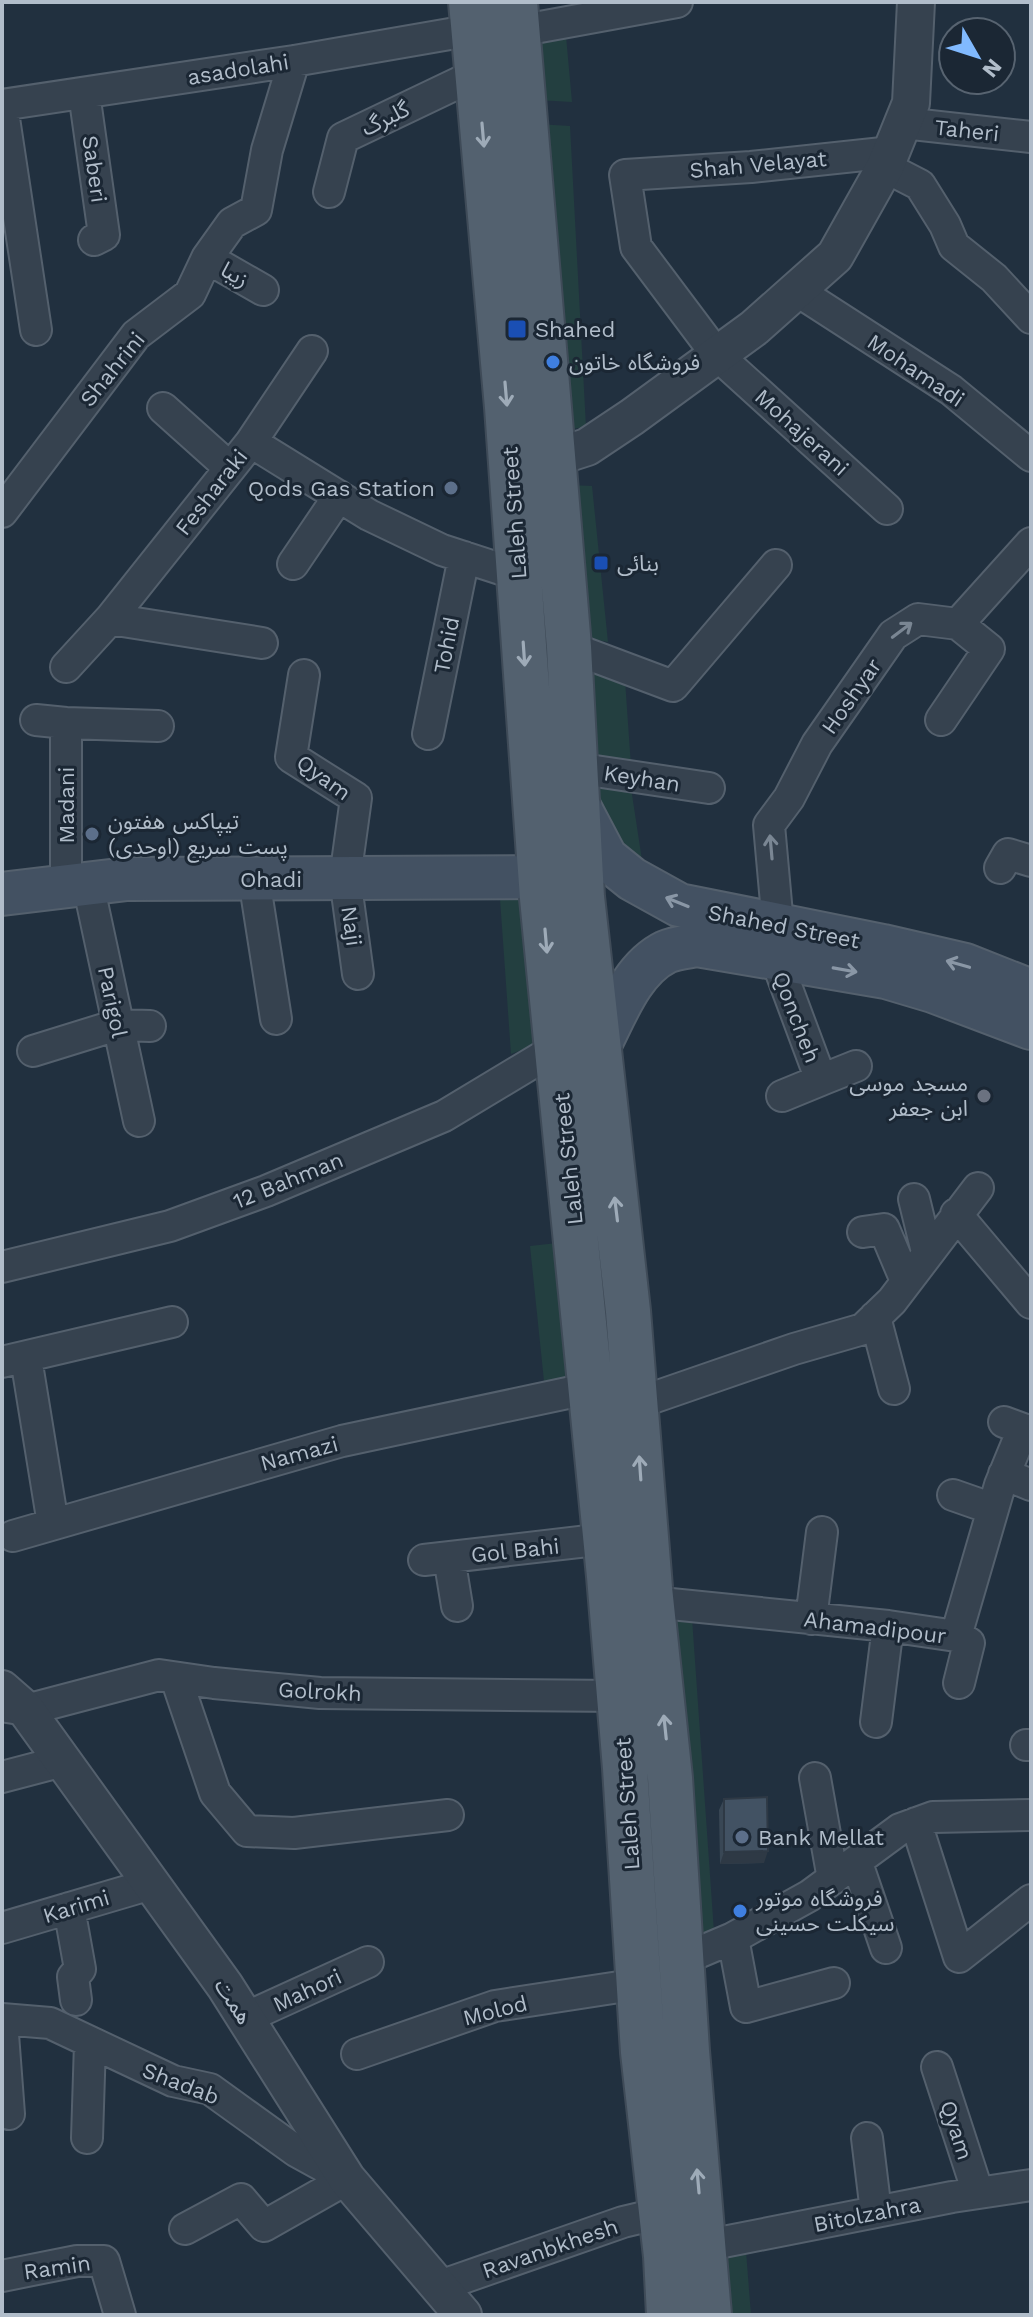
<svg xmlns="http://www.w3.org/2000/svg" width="1033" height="2317" font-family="'Work Sans','Noto Sans Arabic',sans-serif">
<rect width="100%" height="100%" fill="#21303f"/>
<path fill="#233f40" d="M 566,36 L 572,102 L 537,100 L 529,40 Z
M 537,124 L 570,126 L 586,427 L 564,430 Z
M 568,485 L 592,486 L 608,642 L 582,637 Z
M 585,663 L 625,680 L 631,766 L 588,757 Z
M 593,780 L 631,788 L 642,860 L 605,838 Z
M 531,897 L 542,1042 L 511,1054 L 500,899 Z
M 557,1243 L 570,1378 L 544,1381 L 530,1246 Z
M 665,1616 L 692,1618 L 714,1932 L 692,1943 Z
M 746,2251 L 751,2315 L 723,2315 L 717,2254 Z"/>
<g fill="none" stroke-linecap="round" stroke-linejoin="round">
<defs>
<path id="minor" d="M 518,31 L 677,2
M 84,93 L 104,235 L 94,240
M 2,105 L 294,61 L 473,30
M 2,105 L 36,330
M 903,123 L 1031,137
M 885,167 L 920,185 L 945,225 L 954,246 L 994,278 L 1031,318
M 329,192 L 343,138 L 477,74
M 207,258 L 263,290
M 796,290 L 951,390 L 1031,456
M 163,408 L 230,468
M 251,442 L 312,351
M 887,509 L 717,355 L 636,247 L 625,175 L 751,167 L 892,152
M 2,512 L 136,335 L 190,294 L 207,258 L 232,223 L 256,210 L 267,150 L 294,61
M 293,564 L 339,496
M 262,643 L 110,619 L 251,442 L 369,515 L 442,550 L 519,575
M 569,647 L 673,686 L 776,565
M 66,667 L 110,619
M 304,675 L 291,757 L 356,798 L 345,878 L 358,974
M 36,720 L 66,723 L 158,726
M 941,720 L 989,649 L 958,624
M 428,734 L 464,557
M 575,768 L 709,788
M 1000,868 L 1008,854 L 1031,861
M 254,879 L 276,1019
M 88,884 L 139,1121
M 66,887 L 66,723
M 33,1051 L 117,1025 L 150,1026
M 821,1080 L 856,1066
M 782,1096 L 821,1080 L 776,959 L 778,925 L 769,825 L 789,798 L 817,744 L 893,635 L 918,619 L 958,624 L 1031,543
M 914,1199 L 927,1252
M 956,1214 L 1031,1303
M 863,1232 L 884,1229 L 906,1281
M 2,1267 L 170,1226 L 266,1191 L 444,1116 L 557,1048
M 875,1317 L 894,1389
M 26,1358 L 53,1524
M 2,1362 L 172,1322
M 635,1404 L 794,1349 L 863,1329 L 892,1301 L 978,1188
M 1004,1474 L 1031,1485
M 953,1495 L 993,1509
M 13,1536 L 342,1441 L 591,1388
M 449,1557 L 457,1606
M 424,1560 L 605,1539
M 651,1602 L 888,1626 L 956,1636 L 1000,1485 L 1023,1429 L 1004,1422
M 811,1619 L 822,1532
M 956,1636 L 969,1643 L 959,1683
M 176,1678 L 215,1793 L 247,1831 L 294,1833 L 448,1815
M 7,1707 L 26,1710 L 159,1675 L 214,1683 L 320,1693 L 619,1696
M 876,1722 L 888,1626
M 1026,1745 L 1031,1745
M 2,1777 L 63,1761
M 815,1778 L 833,1879
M 916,1823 L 959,1957 L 1031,1900
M 857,1863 L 886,1948
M 69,1908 L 80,1969 L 73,1977 L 76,2000
M 2,1928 L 151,1884
M 733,1938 L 746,2007 L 834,1983
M 681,1960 L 733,1938 L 809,1896 L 900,1829 L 933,1817 L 1031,1815
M 245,2018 L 368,1962
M 2,2019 L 50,2023 L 173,2081 L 210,2089 L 296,2151 L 347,2179
M 2,2021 L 9,2114
M 357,2054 L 495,2006 L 639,1984
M 937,2067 L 978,2193
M 87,2138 L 90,2043
M 867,2138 L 876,2212
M 185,2229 L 241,2199 L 264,2226 L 347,2179
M 703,2246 L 952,2197 L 1031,2185
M 2,2276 L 77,2261 L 104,2261 L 120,2315
M 440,2286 L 623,2222 L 661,2213"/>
<path id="tertiary" d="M 553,458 L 587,447 L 632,417 L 754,328 L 835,256 L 885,167 L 911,103 L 916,2
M 2,1689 L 26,1710 L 225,1986 L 347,2179 L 463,2315"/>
<path id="secondary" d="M 577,803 L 606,858 L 632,879 L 679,905 L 883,946 L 965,965 L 1031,991
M 2,894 L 127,879 L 541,877
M 598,1048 C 615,1016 631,969 666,952 C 675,948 687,947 697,945 L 886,977 L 933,991 L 1031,1028"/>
<path id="primary" d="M 471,2 L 507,407 L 542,898 L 609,1576 L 625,1768 L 643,2052 L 666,2256 L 669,2315
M 515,2 L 569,647 L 582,897 L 628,1311 L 650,1588 L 670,1778 L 687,2051 L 709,2315"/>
</defs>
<use href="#minor" stroke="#54606d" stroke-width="34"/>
<use href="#tertiary" stroke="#54606d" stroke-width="40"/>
<use href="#secondary" stroke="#54606d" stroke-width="46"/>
<use href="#primary" stroke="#3f4b58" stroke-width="48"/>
<use href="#minor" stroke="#36424f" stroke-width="30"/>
<use href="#tertiary" stroke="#36424f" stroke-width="36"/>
<use href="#secondary" stroke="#435162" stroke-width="42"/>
<use href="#primary" stroke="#53616f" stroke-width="44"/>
</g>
<path fill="#394755" d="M 724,1799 L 764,1863 L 720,1864 L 719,1810 Z"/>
<path fill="#2e3945" d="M 768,1851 L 764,1863 L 720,1864 L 724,1852 Z"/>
<path fill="#425263" stroke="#2e3945" stroke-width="2" d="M 767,1797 L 768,1851 L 724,1852 L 724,1799 Z"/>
<defs><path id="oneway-shaft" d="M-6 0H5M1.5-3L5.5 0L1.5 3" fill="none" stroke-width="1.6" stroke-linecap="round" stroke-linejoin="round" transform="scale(2)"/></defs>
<g stroke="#9eabb8">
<use href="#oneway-shaft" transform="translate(483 135) rotate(85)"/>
<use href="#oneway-shaft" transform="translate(506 394) rotate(85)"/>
<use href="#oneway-shaft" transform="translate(524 654) rotate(86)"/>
<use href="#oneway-shaft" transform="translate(546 941) rotate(85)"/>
<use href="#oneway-shaft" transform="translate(616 1209) rotate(-97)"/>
<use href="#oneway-shaft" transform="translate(640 1468) rotate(-94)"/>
<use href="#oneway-shaft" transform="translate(665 1727) rotate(-96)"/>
<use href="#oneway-shaft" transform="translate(698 2181) rotate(-95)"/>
</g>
<g stroke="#7a8693">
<use href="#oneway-shaft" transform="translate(902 630) rotate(-37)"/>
<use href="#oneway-shaft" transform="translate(771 847) rotate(-95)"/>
</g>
<g stroke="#8a97a6">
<use href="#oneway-shaft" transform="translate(677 902) rotate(-158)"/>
<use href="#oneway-shaft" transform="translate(958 964) rotate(-164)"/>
<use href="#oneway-shaft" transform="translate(845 970) rotate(10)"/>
</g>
<g fill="#1a4fb4" stroke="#1b2734" stroke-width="3">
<rect x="507" y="319" width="20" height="20" rx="4"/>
<rect x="593" y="555" width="16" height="16" rx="4"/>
</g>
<g fill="#3f7fe0" stroke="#1b2734" stroke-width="3">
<circle cx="553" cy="362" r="8"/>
<circle cx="740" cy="1911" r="8"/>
</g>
<g fill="#5c6f8a" stroke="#1b2734" stroke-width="3">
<circle cx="451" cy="488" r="8"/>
<circle cx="92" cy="834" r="8"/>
<circle cx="742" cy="1837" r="8"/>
</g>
<circle fill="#6b7280" stroke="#1b2734" stroke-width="3" cx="984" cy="1096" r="8"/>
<g text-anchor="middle" stroke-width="6" stroke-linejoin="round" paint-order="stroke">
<g font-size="22" fill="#b1bdca" stroke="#1b2734">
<text transform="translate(238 69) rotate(-9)" y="8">asadolahi</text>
<text transform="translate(385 118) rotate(-26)" y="8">گلبرگ</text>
<text transform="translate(967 130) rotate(6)" y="8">Taheri</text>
<text transform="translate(758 164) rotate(-5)" y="8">Shah Velayat</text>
<text transform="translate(95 169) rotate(82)" y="8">Saberi</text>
<text transform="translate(235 274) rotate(30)" y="8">زیبا</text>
<text transform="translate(112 369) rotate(-51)" y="8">Shahrini</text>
<text transform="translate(916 370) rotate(34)" y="8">Mohamadi</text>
<text transform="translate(802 432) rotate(42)" y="8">Mohajerani</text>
<text transform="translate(211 492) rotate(-52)" y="8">Fesharaki</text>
<text transform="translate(514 513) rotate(-94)" y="8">Laleh Street</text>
<text transform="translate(446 645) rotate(-79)" y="8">Tohid</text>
<text transform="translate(851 696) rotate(-55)" y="8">Hoshyar</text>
<text transform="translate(324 777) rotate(36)" y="8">Qyam</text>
<text transform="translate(642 778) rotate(9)" y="8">Keyhan</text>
<text transform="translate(66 805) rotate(-90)" y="8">Madani</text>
<text x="271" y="887">Ohadi</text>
<text transform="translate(352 926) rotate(82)" y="8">Naji</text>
<text transform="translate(784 926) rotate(11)" y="8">Shahed Street</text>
<text transform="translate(113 1002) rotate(78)" y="8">Parigol</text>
<text transform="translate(797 1017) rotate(69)" y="8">Qoncheh</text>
<text transform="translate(568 1159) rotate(-96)" y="8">Laleh Street</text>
<text transform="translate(288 1180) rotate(-22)" y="8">12 Bahman</text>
<text transform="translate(299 1453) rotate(-15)" y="8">Namazi</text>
<text transform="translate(515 1550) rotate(-6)" y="8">Gol Bahi</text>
<text transform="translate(875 1627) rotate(7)" y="8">Ahamadipour</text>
<text transform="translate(320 1691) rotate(3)" y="8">Golrokh</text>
<text transform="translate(627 1804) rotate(-94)" y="8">Laleh Street</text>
<text transform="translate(76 1906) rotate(-17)" y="8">Karimi</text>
<text transform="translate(307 1990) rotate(-25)" y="8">Mahori</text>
<text transform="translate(234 2001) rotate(57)" y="8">همت</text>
<text transform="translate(495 2010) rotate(-14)" y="8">Molod</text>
<text transform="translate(181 2083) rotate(21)" y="8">Shadab</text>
<text transform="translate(957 2130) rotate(72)" y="8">Qyam</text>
<text transform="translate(867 2214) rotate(-11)" y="8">Bitolzahra</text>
<text transform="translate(550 2248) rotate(-19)" y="8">Ravanbkhesh</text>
<text transform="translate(57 2267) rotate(-8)" y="8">Ramin</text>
</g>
<g font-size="22" fill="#b1bdca" stroke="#1b2734" text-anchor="start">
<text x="535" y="337">Shahed</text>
<text x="569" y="370">فروشگاه خاتون</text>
<text x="435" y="496" text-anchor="end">Qods Gas Station</text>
<text x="617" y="571">بنائی</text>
<text x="108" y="829">تیپاکس هفتون<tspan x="108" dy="25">(اوحدی) پست سریع</tspan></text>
<text x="968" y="1091" text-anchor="end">مسجد موسی<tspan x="968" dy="25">ابن جعفر</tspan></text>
<text x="758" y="1845">Bank Mellat</text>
<text x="756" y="1906">فروشگاه موتور<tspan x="756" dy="25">سیکلت حسینی</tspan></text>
</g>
</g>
<rect width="1033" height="2317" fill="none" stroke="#b1bdca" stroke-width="8"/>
<g transform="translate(977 56) rotate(129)"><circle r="38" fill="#1b2734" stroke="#576370" stroke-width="2"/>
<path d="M0-6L14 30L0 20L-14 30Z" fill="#81baff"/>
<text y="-12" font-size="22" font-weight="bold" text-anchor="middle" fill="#b1bdca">N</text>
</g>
</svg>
